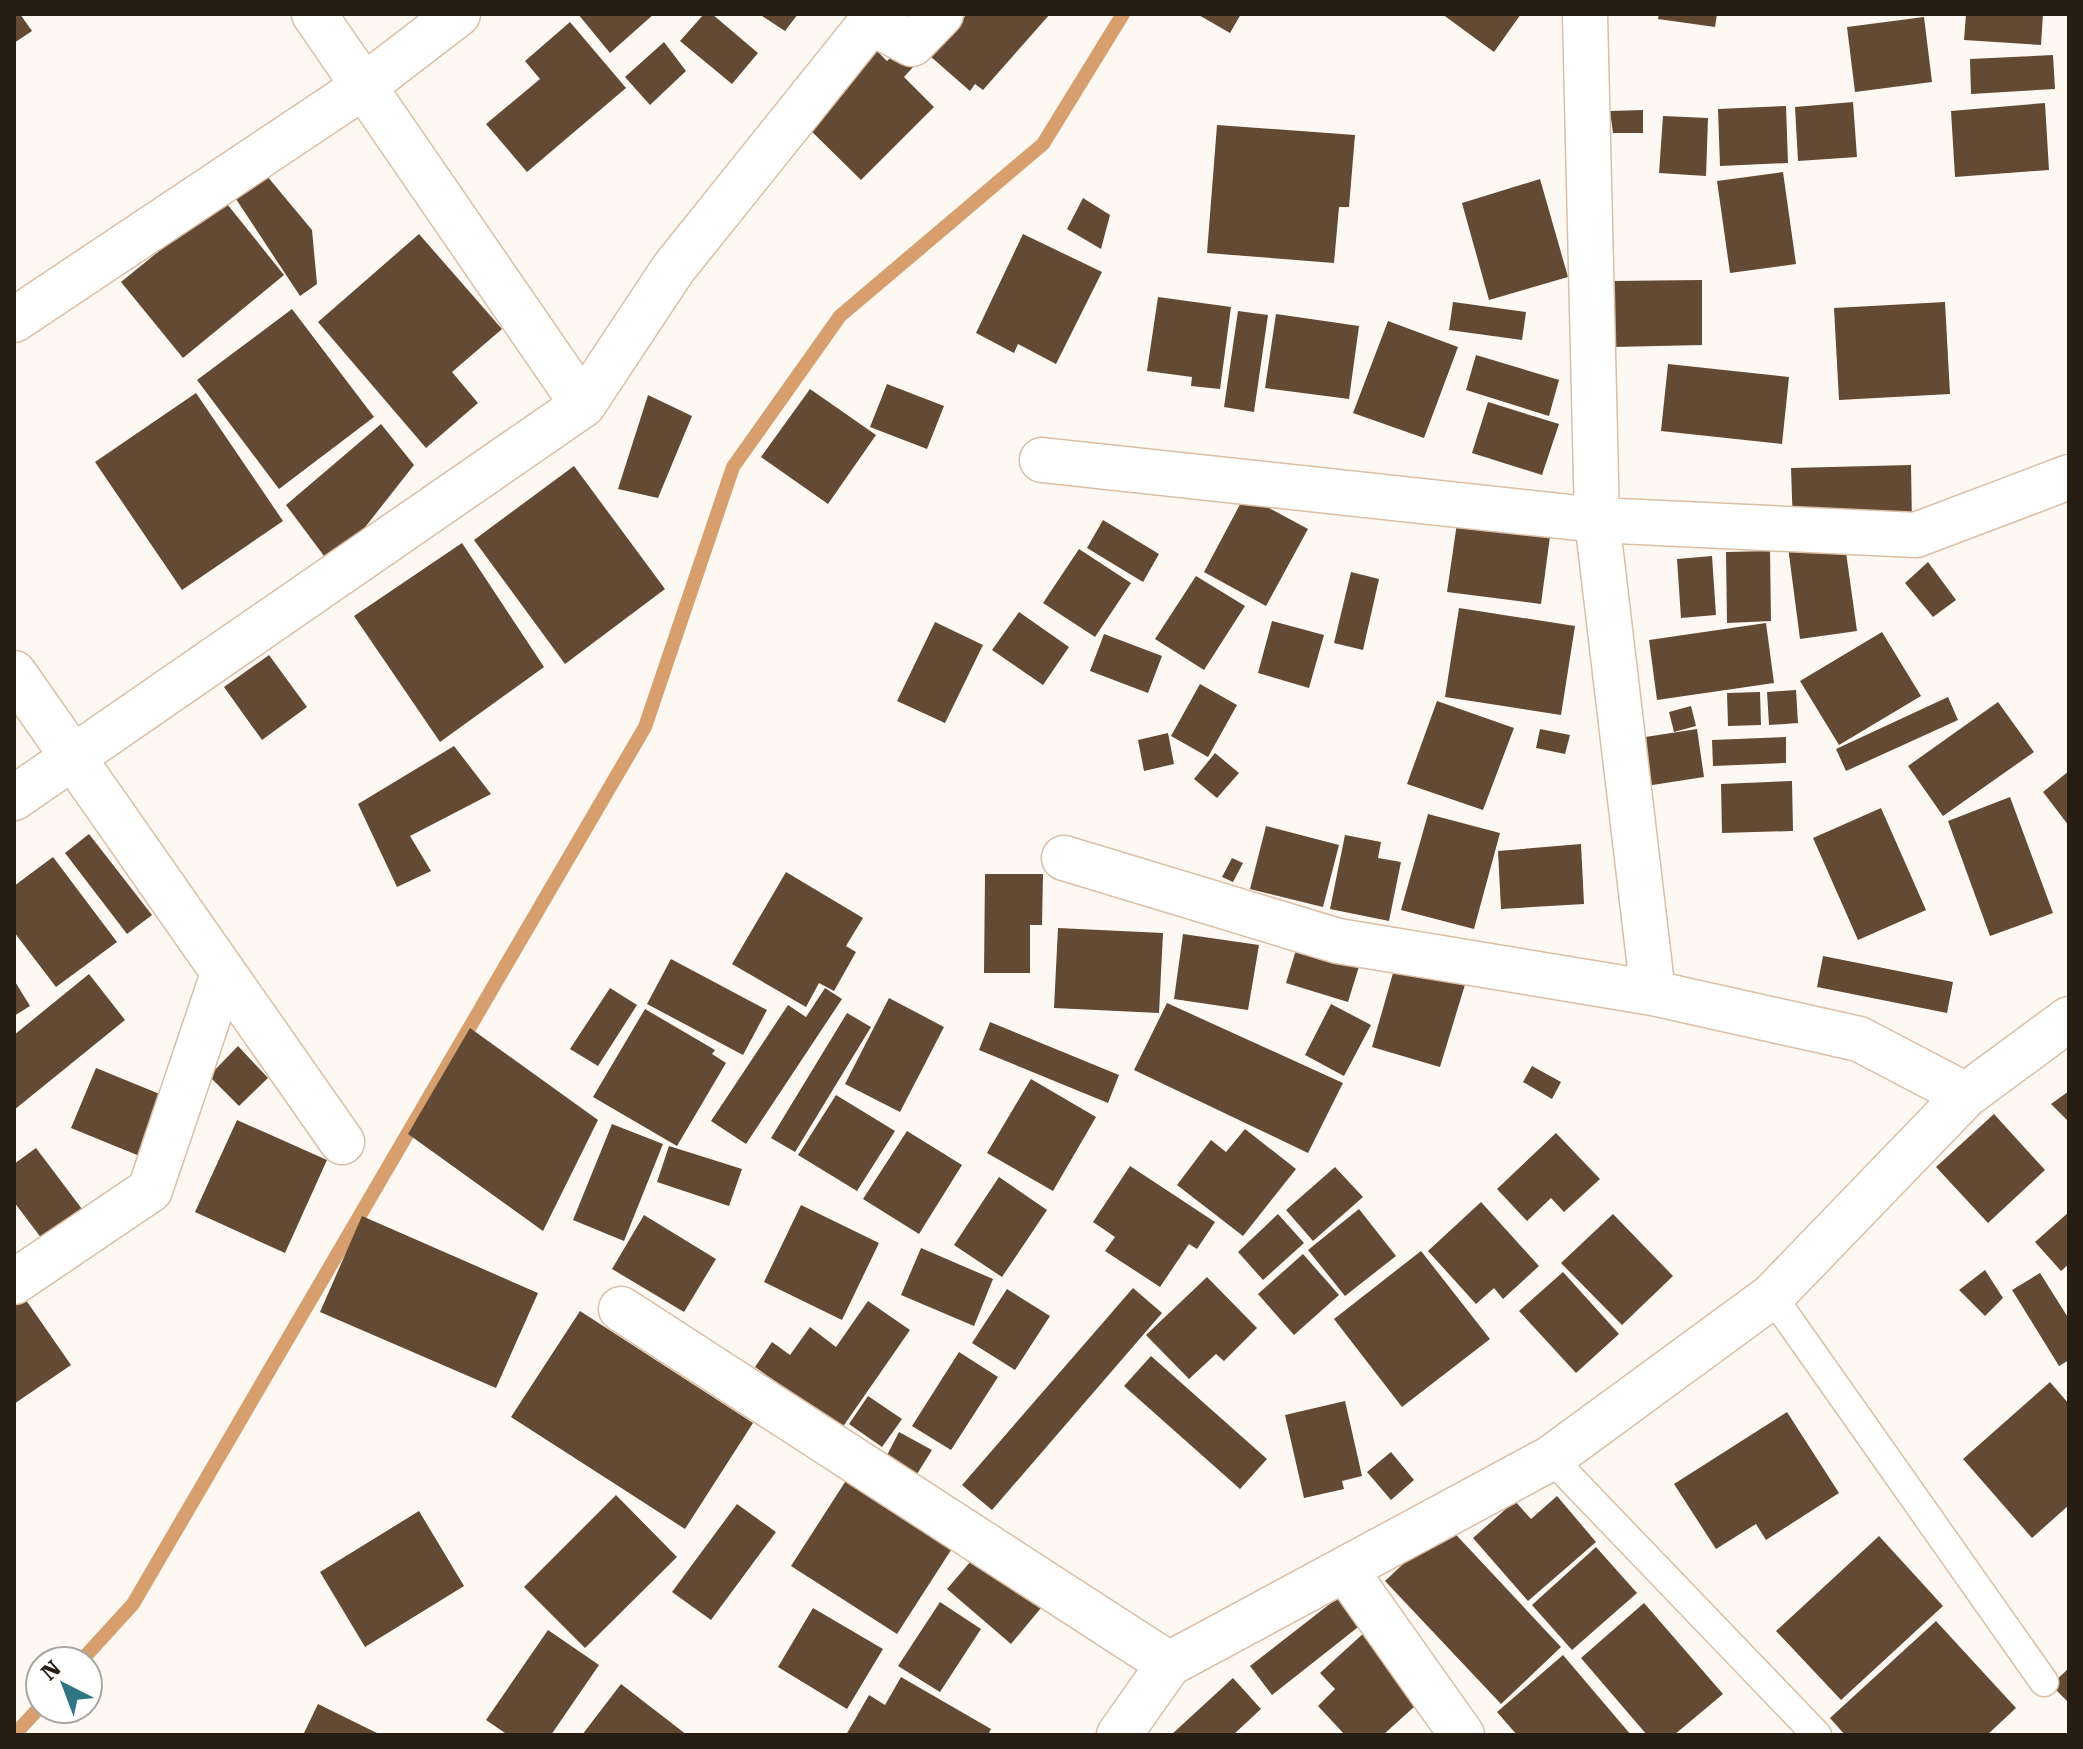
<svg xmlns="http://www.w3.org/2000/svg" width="2083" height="1749" font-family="'Roboto Serif',serif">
<rect width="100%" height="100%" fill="#fef8f3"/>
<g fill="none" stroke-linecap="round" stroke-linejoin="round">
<path stroke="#d69f6d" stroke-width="14" d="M 81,1661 L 133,1604 L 645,727 L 733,467 L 840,316 L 1043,144 L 1123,14
M 14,1735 L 40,1707"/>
</g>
<path fill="#634a34" d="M 14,14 L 20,14 L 32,31 L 14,43 Z
M 578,14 L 654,14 L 610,53 Z
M 704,14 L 712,14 L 758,53 L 732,84 L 680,41 Z
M 759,14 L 798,14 L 785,31 Z
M 967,14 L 1050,14 L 983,90 L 975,84 L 970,91 L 930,56 Z
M 1197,14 L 1241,14 L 1230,33 Z
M 1442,14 L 1521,14 L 1494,52 Z
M 1659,14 L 1717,14 L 1715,27 L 1658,19 Z
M 1966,14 L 2043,14 L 2041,45 L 1964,40 Z
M 1924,17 L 1932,82 L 1855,92 L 1847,27 Z
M 570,22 L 626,88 L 527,172 L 486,124 L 540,79 L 525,61 Z
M 664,42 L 686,71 L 650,105 L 625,77 Z
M 873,47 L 887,61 L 898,50 L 914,66 L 904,77 L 934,107 L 861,180 L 800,120 Z
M 2053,55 L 2055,89 L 1971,94 L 1970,59 Z
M 1853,102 L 1857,157 L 1798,161 L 1795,107 Z
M 2045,103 L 2049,170 L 1955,177 L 1951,111 Z
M 1786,106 L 1788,163 L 1720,166 L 1718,109 Z
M 1643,110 L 1643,133 L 1613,133 L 1610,111 Z
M 1663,116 L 1708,118 L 1706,176 L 1659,173 Z
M 1217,125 L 1355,135 L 1349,207 L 1339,207 L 1334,263 L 1207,253 Z
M 262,170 L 312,230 L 317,284 L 300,296 L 230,190 Z
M 1783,172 L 1796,264 L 1730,273 L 1717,181 Z
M 1540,179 L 1568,277 L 1489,300 L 1462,203 Z
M 1083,198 L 1110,215 L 1101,249 L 1067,229 Z
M 223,199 L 284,275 L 183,358 L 121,282 Z
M 419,234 L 502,329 L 452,372 L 478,403 L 426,448 L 318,322 Z
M 1023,234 L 1102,272 L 1056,364 L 1018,344 L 1014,353 L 976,333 Z
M 1702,280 L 1702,345 L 1613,347 L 1612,281 Z
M 1158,297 L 1231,307 L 1220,389 L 1191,386 L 1192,377 L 1147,371 Z
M 1453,302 L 1526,312 L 1522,340 L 1449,330 Z
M 1945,302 L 1950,394 L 1839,400 L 1834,308 Z
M 292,309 L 374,417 L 279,489 L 197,380 Z
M 1238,311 L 1268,315 L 1254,412 L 1224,407 Z
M 1276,314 L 1359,326 L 1349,399 L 1265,388 Z
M 1388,321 L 1458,347 L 1424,438 L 1353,413 Z
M 1476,355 L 1559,380 L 1549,416 L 1466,390 Z
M 1668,364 L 1789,377 L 1782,444 L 1661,431 Z
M 887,384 L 944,406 L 927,449 L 870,427 Z
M 810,389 L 876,435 L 828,504 L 761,457 Z
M 196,393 L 283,521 L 182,590 L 95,462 Z
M 648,395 L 692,416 L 658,498 L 618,489 Z
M 1488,402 L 1559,424 L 1542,475 L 1472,453 Z
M 381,424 L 414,465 L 333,568 L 286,505 Z
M 1911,465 L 1912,523 L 1793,526 L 1791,468 Z
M 574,466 L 665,589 L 565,664 L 474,540 Z
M 1245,495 L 1308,529 L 1266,606 L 1204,572 Z
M 1458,516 L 1551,529 L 1541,604 L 1447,592 Z
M 1103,520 L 1159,554 L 1143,582 L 1087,548 Z
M 1844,538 L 1857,631 L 1800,639 L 1788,547 Z
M 462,543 L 544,667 L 440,742 L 354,616 Z
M 1079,549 L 1131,583 L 1095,637 L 1043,603 Z
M 1770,551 L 1771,621 L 1727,623 L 1726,552 Z
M 1712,556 L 1716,615 L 1681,618 L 1677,559 Z
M 1928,562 L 1956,600 L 1933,617 L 1905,583 Z
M 1351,572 L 1379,579 L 1363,650 L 1334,643 Z
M 1196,576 L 1245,606 L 1204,670 L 1155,639 Z
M 1459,608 L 1575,626 L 1561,715 L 1445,697 Z
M 1019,612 L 1069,647 L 1043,685 L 992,650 Z
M 1272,621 L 1324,635 L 1309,688 L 1258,673 Z
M 935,622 L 983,645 L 945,723 L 897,701 Z
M 1766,623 L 1774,683 L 1657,700 L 1649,640 Z
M 1882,632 L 1921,696 L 1839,745 L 1800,681 Z
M 1104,634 L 1162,656 L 1148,693 L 1090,671 Z
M 269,655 L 307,707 L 262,740 L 224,687 Z
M 1200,684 L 1237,705 L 1208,757 L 1171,736 Z
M 1796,690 L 1798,723 L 1769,725 L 1767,692 Z
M 1760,692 L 1761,725 L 1728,726 L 1727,693 Z
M 1948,697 L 1958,720 L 1846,771 L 1836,749 Z
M 1437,701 L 1514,728 L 1483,810 L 1407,784 Z
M 1998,702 L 2034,752 L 1943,816 L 1908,766 Z
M 1691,706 L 1696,726 L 1674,732 L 1669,712 Z
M 1540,729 L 1570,735 L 1565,754 L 1536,748 Z
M 1697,729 L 1704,777 L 1646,786 L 1639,738 Z
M 1168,733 L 1174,764 L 1144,771 L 1138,740 Z
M 1786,737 L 1786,763 L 1713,766 L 1712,740 Z
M 454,746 L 491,794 L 410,836 L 431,871 L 397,887 L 358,804 Z
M 1215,753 L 1239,773 L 1217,798 L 1194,779 Z
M 2069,771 L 2069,826 L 2043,792 Z
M 1792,781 L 1793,831 L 1722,833 L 1721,784 Z
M 2010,797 L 2053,913 L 1990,936 L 1948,821 Z
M 1881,808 L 1926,910 L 1858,940 L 1813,838 Z
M 1428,814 L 1500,833 L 1474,929 L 1401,910 Z
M 1266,826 L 1339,845 L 1323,907 L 1250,889 Z
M 89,834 L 152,915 L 127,934 L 65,853 Z
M 1345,835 L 1381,842 L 1378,858 L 1401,862 L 1389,921 L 1330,909 Z
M 1581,844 L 1584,904 L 1501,909 L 1498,851 Z
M 53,857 L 117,942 L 56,987 L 14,932 L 14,886 Z
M 1232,858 L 1243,863 L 1233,882 L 1222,877 Z
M 786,872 L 863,918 L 846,946 L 856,952 L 834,991 L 819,983 L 806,1007 L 732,964 Z
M 985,874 L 1043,874 L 1042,925 L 1030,925 L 1030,973 L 984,973 Z
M 1058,928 L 1163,933 L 1159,1013 L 1054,1008 Z
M 1183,934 L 1259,945 L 1248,1010 L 1174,999 Z
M 1299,940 L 1361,960 L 1348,1002 L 1286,983 Z
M 1823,956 L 1953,982 L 1947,1013 L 1817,987 Z
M 671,959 L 767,1010 L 743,1055 L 647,1004 Z
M 1397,959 L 1467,978 L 1440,1067 L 1372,1047 Z
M 89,974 L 125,1020 L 14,1110 L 14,1035 Z
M 14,980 L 30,1006 L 14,1016 Z
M 610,988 L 637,1005 L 598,1066 L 570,1049 Z
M 825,988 L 842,999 L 746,1144 L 711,1121 L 788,1005 L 806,1017 Z
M 889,998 L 944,1027 L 900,1112 L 845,1084 Z
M 1167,1003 L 1343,1083 L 1308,1153 L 1134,1070 Z
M 1331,1004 L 1371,1025 L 1344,1076 L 1305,1055 Z
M 645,1009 L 715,1050 L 712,1054 L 726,1063 L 677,1146 L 593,1097 Z
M 847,1013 L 871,1027 L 795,1152 L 771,1138 Z
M 990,1022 L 1119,1075 L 1108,1103 L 979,1050 Z
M 470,1028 L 598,1120 L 543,1231 L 408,1134 Z
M 238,1046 L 268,1078 L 239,1106 L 209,1076 Z
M 1532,1066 L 1561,1082 L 1552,1099 L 1523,1082 Z
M 96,1068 L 167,1097 L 142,1157 L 71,1128 Z
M 1031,1079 L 1096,1117 L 1053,1191 L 987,1153 Z
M 2069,1091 L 2069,1122 L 2051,1104 Z
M 836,1095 L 895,1131 L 857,1191 L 798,1155 Z
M 1994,1114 L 2045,1170 L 1988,1223 L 1936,1167 Z
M 237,1120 L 327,1160 L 285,1253 L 195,1212 Z
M 612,1124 L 663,1144 L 624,1241 L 573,1220 Z
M 1245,1129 L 1296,1169 L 1243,1236 L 1177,1185 L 1211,1140 L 1226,1152 Z
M 907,1131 L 962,1165 L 919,1234 L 863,1199 Z
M 1556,1133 L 1600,1179 L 1564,1212 L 1551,1198 L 1527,1221 L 1497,1189 Z
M 669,1146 L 742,1169 L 729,1206 L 657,1182 Z
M 36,1148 L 82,1209 L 42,1239 L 14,1202 L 14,1164 Z
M 1130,1166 L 1215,1222 L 1197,1249 L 1189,1244 L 1160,1287 L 1105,1251 L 1115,1237 L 1093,1222 Z
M 1335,1167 L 1363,1197 L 1313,1241 L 1286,1210 Z
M 999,1177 L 1047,1210 L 1002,1277 L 954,1245 Z
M 1481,1202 L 1539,1266 L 1503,1299 L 1494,1288 L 1476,1304 L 1428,1251 Z
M 801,1205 L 879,1243 L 842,1320 L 764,1282 Z
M 1359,1209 L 1396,1256 L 1345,1296 L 1308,1250 Z
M 2069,1212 L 2069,1264 L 2061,1271 L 2035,1242 Z
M 1278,1214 L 1304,1243 L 1263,1280 L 1238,1252 Z
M 1613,1214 L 1673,1276 L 1622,1325 L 1561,1263 Z
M 644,1215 L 716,1259 L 684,1312 L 612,1269 Z
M 362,1216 L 538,1293 L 496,1388 L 320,1312 Z
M 921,1248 L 993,1279 L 974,1326 L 901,1295 Z
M 1421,1251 L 1490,1339 L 1402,1407 L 1334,1319 Z
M 1303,1254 L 1339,1295 L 1294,1335 L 1258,1294 Z
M 1985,1270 L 2003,1298 L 1985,1316 L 1959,1290 Z
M 1563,1272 L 1619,1334 L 1576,1373 L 1519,1311 Z
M 2040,1273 L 2069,1319 L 2069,1360 L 2059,1366 L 2012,1290 Z
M 1207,1277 L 1257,1328 L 1224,1361 L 1216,1354 L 1189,1379 L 1146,1335 Z
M 1133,1288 L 1162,1313 L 992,1510 L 962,1485 Z
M 1007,1289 L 1050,1316 L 1015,1370 L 972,1343 Z
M 21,1293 L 71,1365 L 14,1404 L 14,1298 Z
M 868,1301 L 910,1330 L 842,1428 L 755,1367 L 772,1342 L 790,1355 L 810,1327 L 836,1347 Z
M 580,1311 L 753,1423 L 685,1529 L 511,1417 Z
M 959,1352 L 998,1377 L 951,1450 L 912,1426 Z
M 1151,1356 L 1267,1459 L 1240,1489 L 1124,1386 Z
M 2050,1382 L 2069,1404 L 2069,1505 L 2032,1538 L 1963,1459 Z
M 868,1396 L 902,1419 L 882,1447 L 849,1424 Z
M 1345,1401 L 1362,1476 L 1342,1481 L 1344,1489 L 1304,1498 L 1285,1415 Z
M 1787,1412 L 1839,1493 L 1766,1540 L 1756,1524 L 1716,1549 L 1674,1484 Z
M 899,1432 L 932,1450 L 917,1474 L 886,1457 Z
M 1391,1452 L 1414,1480 L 1391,1500 L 1367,1472 Z
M 847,1479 L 953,1547 L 897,1634 L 791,1566 Z
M 616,1495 L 677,1557 L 585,1648 L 524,1587 Z
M 1557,1496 L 1596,1542 L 1528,1601 L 1473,1538 L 1515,1501 L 1531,1519 Z
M 737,1504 L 776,1532 L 711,1620 L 672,1592 Z
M 419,1511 L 464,1586 L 365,1647 L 320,1572 Z
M 1446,1524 L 1561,1647 L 1501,1704 L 1385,1581 Z
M 1879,1536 L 1943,1606 L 1841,1700 L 1776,1631 Z
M 1596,1547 L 1637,1593 L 1572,1650 L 1532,1605 Z
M 977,1554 L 1041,1608 L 1011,1644 L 947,1589 Z
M 1340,1596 L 1362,1624 L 1272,1695 L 1250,1666 Z
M 940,1602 L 981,1629 L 940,1692 L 898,1666 Z
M 1644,1603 L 1723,1694 L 1674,1735 L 1647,1735 L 1581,1658 Z
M 813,1608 L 883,1649 L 847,1709 L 778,1667 Z
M 1936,1621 L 2016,1708 L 1987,1735 L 1845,1735 L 1830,1718 Z
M 548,1630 L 599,1665 L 551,1735 L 508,1735 L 486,1720 Z
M 1365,1632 L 1425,1697 L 1383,1735 L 1345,1735 L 1318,1706 L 1335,1689 L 1320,1673 Z
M 1563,1655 L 1631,1735 L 1517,1735 L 1497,1712 Z
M 2069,1668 L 2069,1703 L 2051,1685 Z
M 901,1677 L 991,1729 L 988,1735 L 846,1735 L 869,1695 L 885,1705 Z
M 1233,1678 L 1261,1709 L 1233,1735 L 1171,1735 Z
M 621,1684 L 687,1735 L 582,1735 Z
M 318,1704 L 381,1735 L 303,1735 Z"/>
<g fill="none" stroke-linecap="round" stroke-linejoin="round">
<defs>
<path id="service" d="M 1772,1296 L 2044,1682
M 1551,1458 L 1817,1735"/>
<path id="minor" d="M 314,14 L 583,405
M 1585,14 L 1597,520 L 1653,993
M 14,320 L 363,87 L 458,14
M 1042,460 L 1597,520 L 1916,535 L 2069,477
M 14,673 L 342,1142
M 14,798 L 583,405 L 673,269 L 871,22 L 912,44 L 941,14
M 1064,858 L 1338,941 L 1653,993 L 1859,1039 L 1966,1095
M 14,1282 L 150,1190 L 223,974
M 621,1309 L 1169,1664
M 1346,1571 L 1462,1735
M 1119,1735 L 1169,1664 L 1551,1458 L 1772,1296 L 1966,1095 L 2069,1019"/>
</defs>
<use href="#service" stroke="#dbbea4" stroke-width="31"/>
<use href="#minor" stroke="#dbbea4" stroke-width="47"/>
<use href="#service" stroke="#fff" stroke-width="28"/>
<use href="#minor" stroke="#fff" stroke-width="44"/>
</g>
<rect width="2083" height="1749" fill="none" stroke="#281d13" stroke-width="32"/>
<g transform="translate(64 1685) rotate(318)"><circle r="38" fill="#ffffff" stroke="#a9a5a1" stroke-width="2"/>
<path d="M0-6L14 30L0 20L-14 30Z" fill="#307583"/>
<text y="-12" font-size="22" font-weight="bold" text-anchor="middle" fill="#281d13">N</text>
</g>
</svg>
